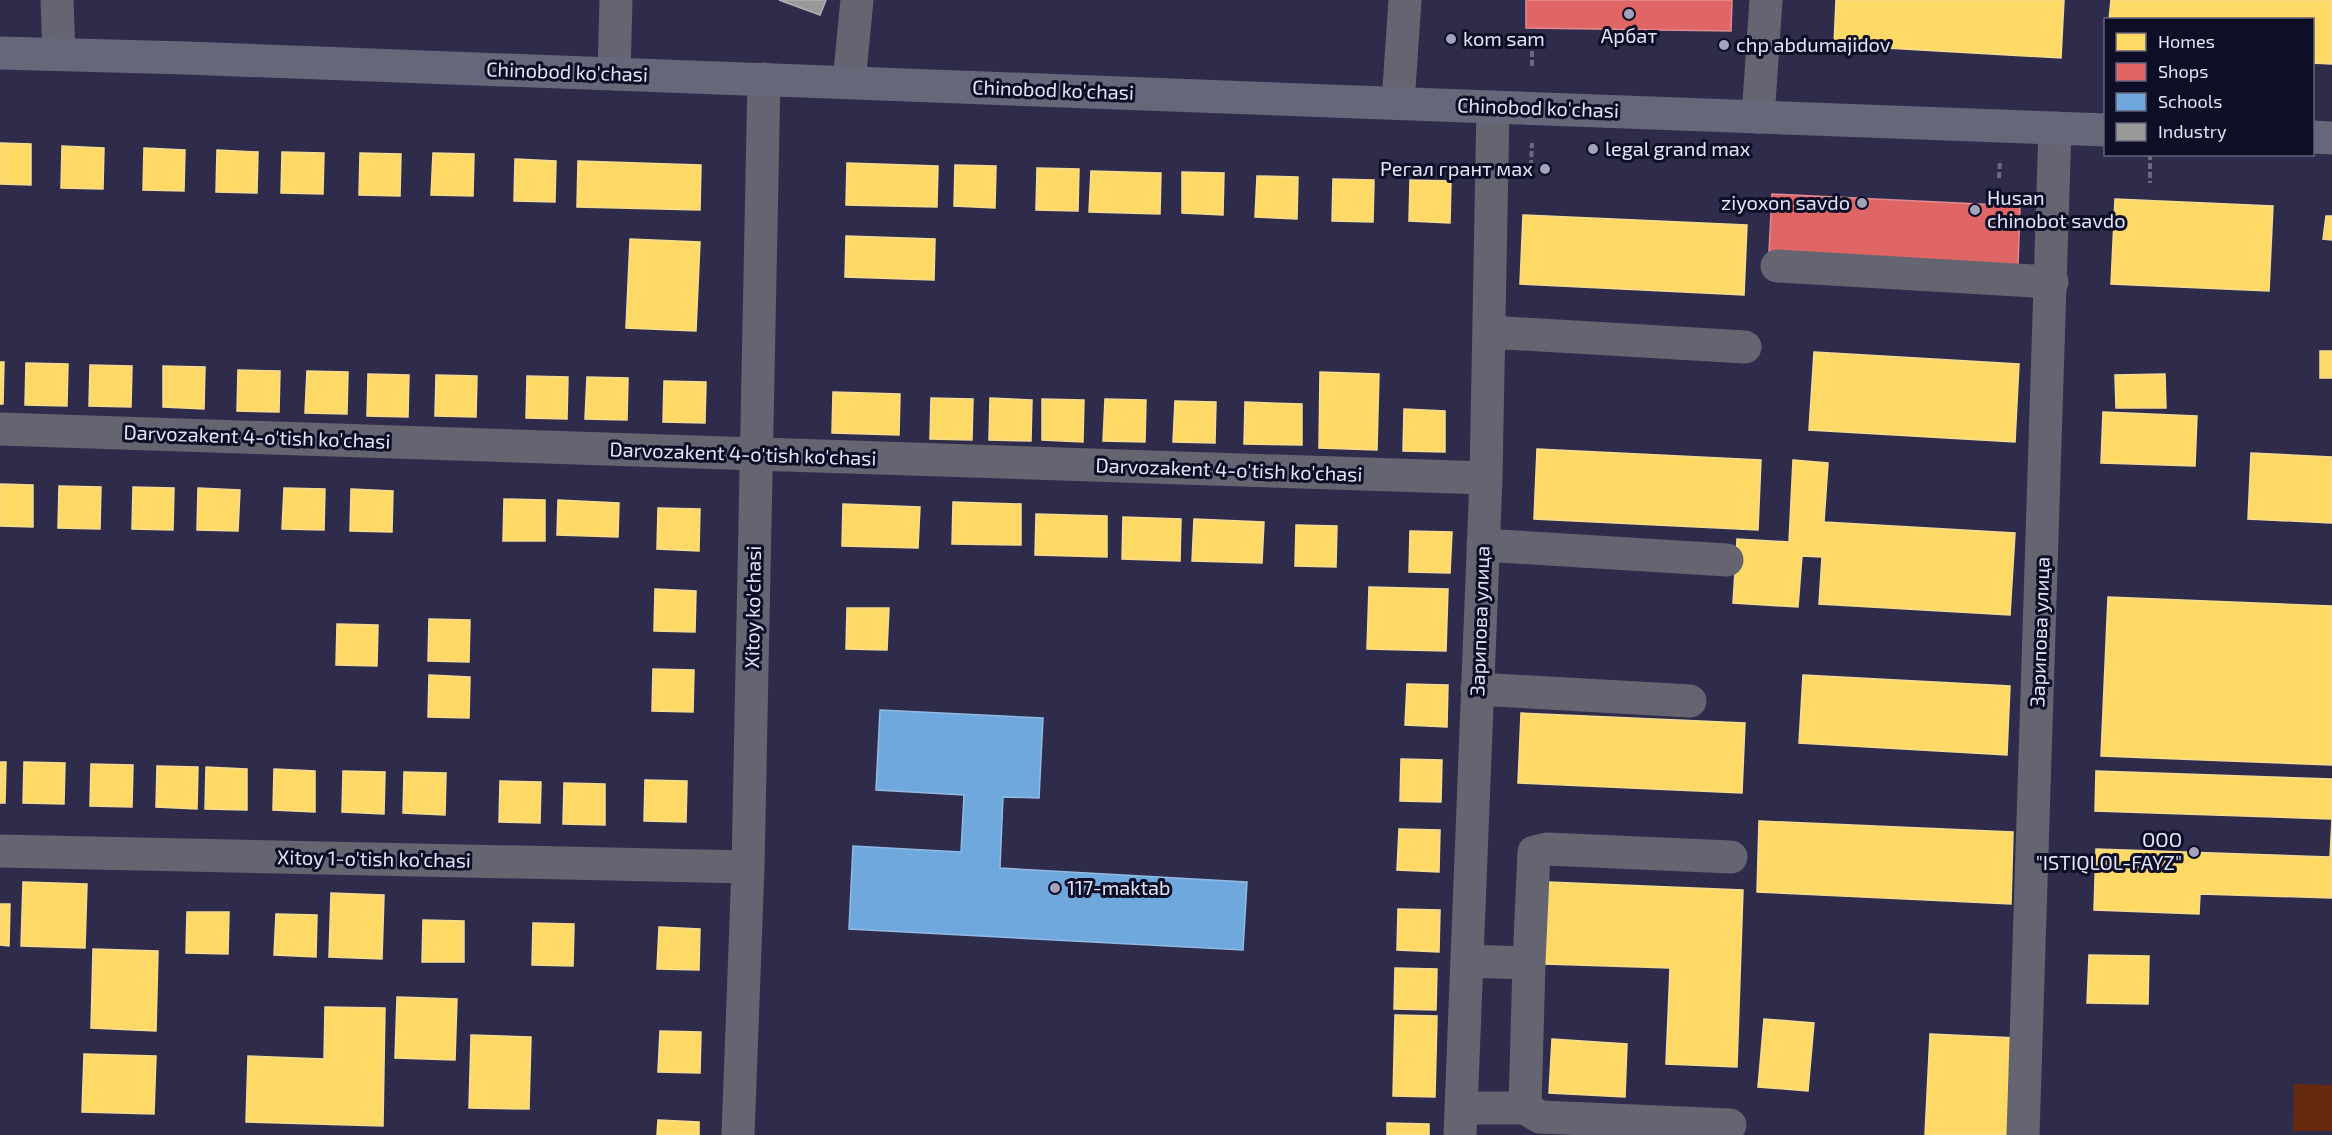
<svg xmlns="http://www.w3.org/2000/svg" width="2332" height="1135" font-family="'Exo 2',sans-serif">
<rect width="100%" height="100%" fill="#2e2c4a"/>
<path fill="#64290f" d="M 2294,1084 L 2332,1085 L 2332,1131 L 2293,1131 Z"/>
<path fill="#ffd966" stroke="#f6dc92" stroke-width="1.5" d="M 1836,0 L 2064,0 L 2061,58 L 1834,45 Z
M 2111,0 L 2332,0 L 2332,64 L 2312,63 L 2312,20 L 2109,20 Z
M 0,143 L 31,144 L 31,185 L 0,184 Z
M 62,146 L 104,148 L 103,189 L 61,188 Z
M 144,148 L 185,150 L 184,191 L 143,190 Z
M 217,150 L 258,152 L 257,193 L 216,192 Z
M 282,152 L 324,153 L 323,194 L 281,193 Z
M 360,153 L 401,154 L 400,196 L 359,195 Z
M 433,153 L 474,154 L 473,196 L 431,195 Z
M 515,159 L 556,161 L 555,202 L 514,201 Z
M 578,161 L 701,165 L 700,210 L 577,207 Z
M 847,163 L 938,166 L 937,207 L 846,205 Z
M 955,165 L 996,166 L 995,208 L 954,206 Z
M 1037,168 L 1079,169 L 1078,211 L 1036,210 Z
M 1091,171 L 1161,173 L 1160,214 L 1089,212 Z
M 1182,172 L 1224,173 L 1223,215 L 1182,213 Z
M 1257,176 L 1298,177 L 1297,219 L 1255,217 Z
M 1333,179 L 1374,180 L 1373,222 L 1332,221 Z
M 1410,180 L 1451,181 L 1450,223 L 1409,221 Z
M 2115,199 L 2273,206 L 2269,291 L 2111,284 Z
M 1523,215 L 1747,225 L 1744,295 L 1520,284 Z
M 2326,216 L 2332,216 L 2332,240 L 2323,239 Z
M 846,236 L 935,239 L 934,280 L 845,277 Z
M 630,239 L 700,242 L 696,331 L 626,328 Z
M 2320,351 L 2332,351 L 2332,378 L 2320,378 Z
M 1814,352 L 2019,364 L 2015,442 L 1809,430 Z
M 0,362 L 4,362 L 3,404 L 0,404 Z
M 26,363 L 68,364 L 67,406 L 25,405 Z
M 90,365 L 132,366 L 131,407 L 89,406 Z
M 163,366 L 205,367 L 204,409 L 163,407 Z
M 238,370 L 280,371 L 279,412 L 237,411 Z
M 307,371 L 348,372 L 347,414 L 305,413 Z
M 1320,372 L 1379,374 L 1377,450 L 1319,448 Z
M 368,374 L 409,375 L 408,417 L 367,416 Z
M 2165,374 L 2166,408 L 2116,408 L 2115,375 Z
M 436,375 L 477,376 L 476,417 L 435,416 Z
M 527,376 L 568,377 L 567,419 L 526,418 Z
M 587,377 L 628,378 L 627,420 L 585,419 Z
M 664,381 L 706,382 L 705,423 L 663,422 Z
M 833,392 L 900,394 L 899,435 L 832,433 Z
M 931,398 L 973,399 L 972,440 L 930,439 Z
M 990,398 L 1032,400 L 1031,441 L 989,440 Z
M 1042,399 L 1084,400 L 1083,442 L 1042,440 Z
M 1105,399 L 1146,400 L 1145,442 L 1103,441 Z
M 1175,401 L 1216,402 L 1215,443 L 1173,442 Z
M 1245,402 L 1302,404 L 1302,445 L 1244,444 Z
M 1404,409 L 1445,411 L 1445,452 L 1403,451 Z
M 2103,412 L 2197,416 L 2195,466 L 2101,463 Z
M 1537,449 L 1761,460 L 1758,530 L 1534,519 Z
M 2251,453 L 2332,457 L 2332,523 L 2248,519 Z
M 1793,460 L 1828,463 L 1824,522 L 2015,533 L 2010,615 L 1819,604 L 1822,557 L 1802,556 L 1798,607 L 1733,603 L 1737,539 L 1789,542 Z
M 0,484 L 33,485 L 33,527 L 0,526 Z
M 59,486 L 101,487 L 100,529 L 58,528 Z
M 133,487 L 174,488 L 173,530 L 132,529 Z
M 198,488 L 240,490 L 238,531 L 197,530 Z
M 284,488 L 325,489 L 324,530 L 282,529 Z
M 351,489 L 393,491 L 392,532 L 350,531 Z
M 504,499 L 545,500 L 545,541 L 503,541 Z
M 558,500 L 619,503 L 618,537 L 557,535 Z
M 953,502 L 1021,504 L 1021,545 L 952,544 Z
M 843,504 L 920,507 L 918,548 L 842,546 Z
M 658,508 L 700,509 L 699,551 L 657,549 Z
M 1036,514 L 1107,516 L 1107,557 L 1035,555 Z
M 1123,517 L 1181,519 L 1180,561 L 1122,559 Z
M 1194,519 L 1264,522 L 1262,563 L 1192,561 Z
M 1296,525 L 1337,526 L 1336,567 L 1295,566 Z
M 1410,531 L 1452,532 L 1450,573 L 1409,572 Z
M 1369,587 L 1448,589 L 1446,651 L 1367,649 Z
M 655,589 L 696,591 L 695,632 L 654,631 Z
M 2108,597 L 2332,606 L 2332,765 L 2101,756 Z
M 847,608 L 889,608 L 887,650 L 846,649 Z
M 429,619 L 470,620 L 469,662 L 428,661 Z
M 337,624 L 378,625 L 377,666 L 336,665 Z
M 653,669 L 694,670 L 693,712 L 652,711 Z
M 429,675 L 470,677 L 469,718 L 428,717 Z
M 1803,675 L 2010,686 L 2007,755 L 1799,743 Z
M 1407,684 L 1448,685 L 1447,727 L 1405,725 Z
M 1521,713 L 1745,723 L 1742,793 L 1518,783 Z
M 1401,759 L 1442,760 L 1441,802 L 1400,801 Z
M 0,762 L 6,762 L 5,803 L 0,803 Z
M 24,762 L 65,763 L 64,804 L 23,803 Z
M 91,764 L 133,765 L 132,807 L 90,806 Z
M 157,766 L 198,767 L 197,809 L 156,807 Z
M 206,767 L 247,769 L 247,810 L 205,809 Z
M 274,769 L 315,771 L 315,812 L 273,810 Z
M 343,771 L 385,772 L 384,814 L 342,812 Z
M 2096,771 L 2332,779 L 2332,898 L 2200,894 L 2199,914 L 2094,910 L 2096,849 L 2330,857 L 2332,819 L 2095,811 Z
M 404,772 L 446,773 L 445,815 L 403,813 Z
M 645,780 L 687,781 L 686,822 L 644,821 Z
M 500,781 L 541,782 L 540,823 L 499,822 Z
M 564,783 L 605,784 L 605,825 L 563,824 Z
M 1759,821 L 2013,832 L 2011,904 L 1757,892 Z
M 1399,829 L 1440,830 L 1439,872 L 1397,870 Z
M 23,882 L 87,884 L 85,948 L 21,946 Z
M 1548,882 L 1743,890 L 1737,1067 L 1666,1064 L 1670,968 L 1545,964 Z
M 331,893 L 384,895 L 382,959 L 329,957 Z
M 0,904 L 10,904 L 9,946 L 0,945 Z
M 1398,909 L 1440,910 L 1439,952 L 1397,950 Z
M 187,912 L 229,912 L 228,954 L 186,953 Z
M 276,914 L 317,915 L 316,957 L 274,955 Z
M 423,920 L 464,921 L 464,962 L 422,962 Z
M 533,923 L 574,924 L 573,966 L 532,965 Z
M 659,927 L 700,929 L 699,970 L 657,969 Z
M 93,949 L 158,951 L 156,1031 L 91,1028 Z
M 2089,955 L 2149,956 L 2148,1004 L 2087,1003 Z
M 1395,968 L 1437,969 L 1436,1010 L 1394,1009 Z
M 397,997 L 457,999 L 455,1060 L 395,1058 Z
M 325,1007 L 385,1008 L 383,1126 L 246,1122 L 248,1056 L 324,1059 Z
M 1395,1015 L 1437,1016 L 1435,1097 L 1393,1096 Z
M 1764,1019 L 1814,1023 L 1808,1091 L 1758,1087 Z
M 660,1031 L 701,1032 L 700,1073 L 658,1072 Z
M 1930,1034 L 2017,1038 L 2012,1135 L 1925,1135 Z
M 471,1035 L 531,1037 L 529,1109 L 469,1108 Z
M 1552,1039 L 1627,1044 L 1625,1097 L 1549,1093 Z
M 84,1054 L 156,1056 L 154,1114 L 82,1112 Z
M 658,1120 L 699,1122 L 699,1135 L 657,1135 Z
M 1387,1123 L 1429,1124 L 1429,1135 L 1387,1135 Z"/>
<path fill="#e06666" stroke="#e18c92" stroke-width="1.5" d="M 1526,0 L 1732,0 L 1731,31 L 1526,28 Z
M 1772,194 L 2020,206 L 2018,265 L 1769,252 Z"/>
<path fill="#6fa8dc" stroke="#92bae5" stroke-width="1.5" d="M 880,710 L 1043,718 L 1039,798 L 1003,797 L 1000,868 L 1247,882 L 1243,950 L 849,929 L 853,846 L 961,852 L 964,795 L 876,790 Z"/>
<path fill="#999" stroke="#afb0b6" stroke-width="1.5" d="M 779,0 L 826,0 L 820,15 Z"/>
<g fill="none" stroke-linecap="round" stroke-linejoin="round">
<path stroke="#6a6a79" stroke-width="4" stroke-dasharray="6 3" stroke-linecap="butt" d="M 1532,66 L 1532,45
M 2150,154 L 2150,183
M 1531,166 L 1532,143
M 1999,178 L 2000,160"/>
<path stroke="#656572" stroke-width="33" d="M 57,0 L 59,53
M 614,74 L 616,0
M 849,82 L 857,0
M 1398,103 L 1405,0
M 1758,117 L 1766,0
M 1777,266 L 2052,282
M 1489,332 L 1745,347
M 0,429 L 1486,478
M 1483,545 L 1727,560
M 1477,689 L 1690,701
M 0,851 L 748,867
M 1467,961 L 1529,963 L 1525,1108 L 1540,1117 L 1730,1125
M 1529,963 L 1534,852 L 1547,849 L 1731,857
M 1461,1108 L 1525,1108
M 738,1135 L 748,867 L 764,79
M 1460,1135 L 1486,478 L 1493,107
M 2023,1135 L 2055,128"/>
<path stroke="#67677a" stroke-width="33" d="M 0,53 L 186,58 L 2106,130
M 2312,137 L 2332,138"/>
</g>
<g fill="#a3a4bc" stroke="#0f0e27" stroke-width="2">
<circle cx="1629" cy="14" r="6"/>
<circle cx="1451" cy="39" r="6"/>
<circle cx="1724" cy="45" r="6"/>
<circle cx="1593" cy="149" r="6"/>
<circle cx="1545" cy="169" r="6"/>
<circle cx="1862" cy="203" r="6"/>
<circle cx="1975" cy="210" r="6"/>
<circle cx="2194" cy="852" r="6"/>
<circle cx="1055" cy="888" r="6"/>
</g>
<g text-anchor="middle" stroke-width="6" stroke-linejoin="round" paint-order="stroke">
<g font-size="20" fill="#e2e4fa" stroke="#0f0e27" text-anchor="start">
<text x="1629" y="43" text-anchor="middle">Арбат</text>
<text x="1463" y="46">kom sam</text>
<text x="1736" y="52">chp abdumajidov</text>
<text x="1605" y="156">legal grand max</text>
<text x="1533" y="176" text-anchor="end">Регал грант мах</text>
<text x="1987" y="205">Husan<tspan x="1987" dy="23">chinobot savdo</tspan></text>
<text x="1850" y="210" text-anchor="end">ziyoxon savdo</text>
<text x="2182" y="847" text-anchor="end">ООО<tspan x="2182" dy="23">"ISTIQLOL-FAYZ"</tspan></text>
<text x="1067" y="895">117-maktab</text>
</g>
<g font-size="20" fill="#e2e4fa" stroke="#0f0e27">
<text transform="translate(567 72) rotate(2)" y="7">Chinobod ko'chasi</text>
<text transform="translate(1053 90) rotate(2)" y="7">Chinobod ko'chasi</text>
<text transform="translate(1538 108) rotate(2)" y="7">Chinobod ko'chasi</text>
<text transform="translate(257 437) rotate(2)" y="7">Darvozakent 4-o'tish ko'chasi</text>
<text transform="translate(743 454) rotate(2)" y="7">Darvozakent 4-o'tish ko'chasi</text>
<text transform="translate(1229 470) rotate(2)" y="7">Darvozakent 4-o'tish ko'chasi</text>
<text transform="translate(753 607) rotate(-89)" y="7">Xitoy ko'chasi</text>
<text transform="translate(1480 621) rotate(-88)" y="7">Зарипова улица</text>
<text transform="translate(2040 632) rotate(-88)" y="7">Зарипова улица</text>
<text transform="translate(374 859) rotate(1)" y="7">Xitoy 1-o'tish ko'chasi</text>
</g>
</g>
<rect x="2104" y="18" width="210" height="138" fill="#0f0e27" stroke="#63647b" stroke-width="1.5"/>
<rect x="2116" y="33" width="30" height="18" fill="#ffd966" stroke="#63647b" stroke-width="1.5"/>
<text x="2158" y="48" font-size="18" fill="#e2e4fa">Homes</text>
<rect x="2116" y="63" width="30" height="18" fill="#e06666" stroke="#63647b" stroke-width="1.5"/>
<text x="2158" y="78" font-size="18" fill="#e2e4fa">Shops</text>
<rect x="2116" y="93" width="30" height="18" fill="#6fa8dc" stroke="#63647b" stroke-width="1.5"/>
<text x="2158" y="108" font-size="18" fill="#e2e4fa">Schools</text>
<rect x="2116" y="123" width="30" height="18" fill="#999999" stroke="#63647b" stroke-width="1.5"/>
<text x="2158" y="138" font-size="18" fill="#e2e4fa">Industry</text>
</svg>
